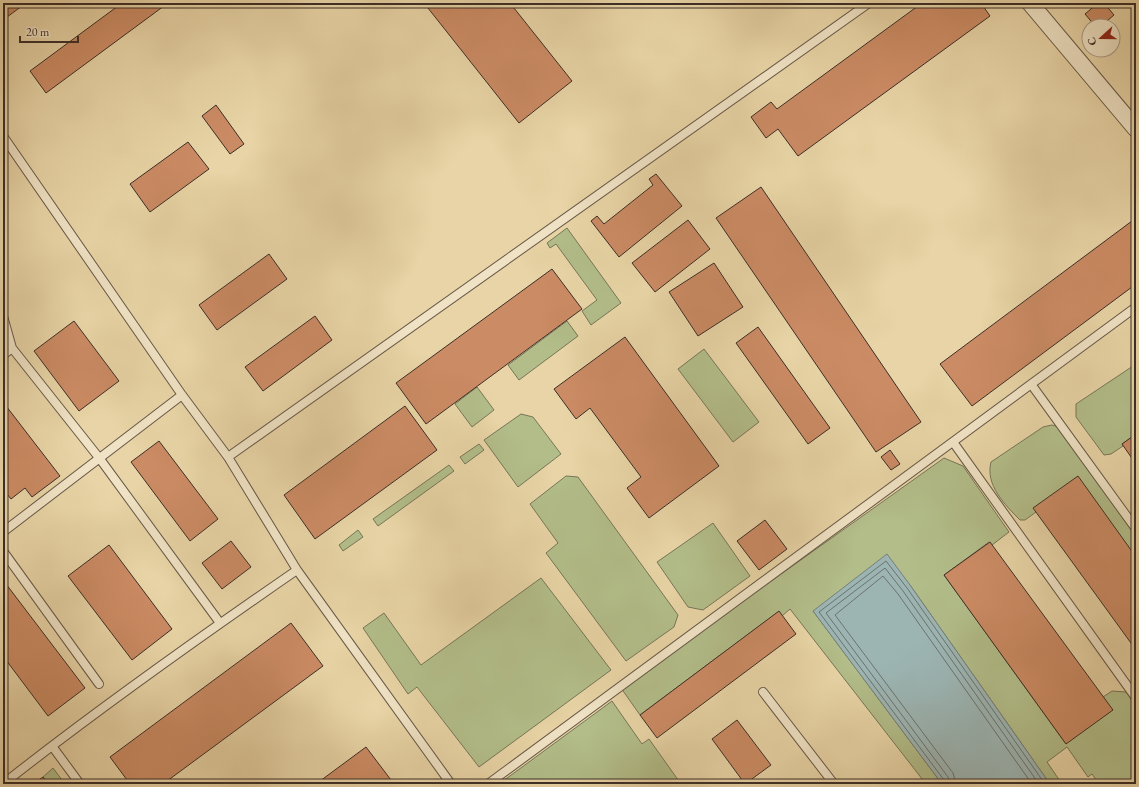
<svg xmlns="http://www.w3.org/2000/svg" width="1139" height="787" font-family="'EB Garamond',serif">
<rect width="100%" height="100%" fill="#e8d4a6"/>
<filter id="stains"><feTurbulence type="fractalNoise" baseFrequency=".005" numOctaves="4"/><feColorMatrix values="0 0 0 0 .2 0 0 0 0 .09 0 0 0 0 .02 0 0 0 .5 -.17"/></filter>
<radialGradient id="worn" r=".72"><stop offset=".6" stop-color="#630" stop-opacity="0"/><stop offset="1" stop-color="#630" stop-opacity=".3"/></radialGradient>
<path fill="#b2bd89" stroke="#777658" d="M 567,228 L 621,303 L 591,325 L 582,311 L 597,300 L 556,244 L 550,248 L 547,243 Z
M 567,321 L 578,336 L 519,380 L 508,365 Z
M 704,349 L 759,422 L 733,442 L 678,369 Z
M 1136,364 L 1136,434 L 1122,444 L 1123,446 L 1111,454 L 1104,455 L 1076,417 L 1076,404 Z
M 477,387 L 494,410 L 472,427 L 455,404 Z
M 521,414 L 533,417 L 561,454 L 518,487 L 484,440 Z
M 1052,425 L 1059,427 L 1136,535 L 1136,557 L 1036,512 L 1025,520 L 1020,520 C 1005,505 985,485 991,462 L 1043,427 Z
M 479,444 L 484,450 L 465,464 L 460,457 Z
M 944,458 L 963,466 L 1009,532 L 992,545 L 989,542 L 944,575 L 1066,744 L 1103,697 L 1112,691 L 1126,692 L 1136,705 L 1136,784 L 1099,784 L 1092,774 L 1088,777 L 1067,747 L 1047,762 L 1062,784 L 1050,784 L 910,585 L 813,611 L 942,784 L 926,784 L 790,609 L 782,616 L 778,612 L 640,715 L 621,688 Z
M 449,465 L 454,471 L 378,526 L 373,519 Z
M 566,476 L 578,477 L 678,615 L 674,627 L 626,661 L 546,553 L 558,543 L 530,504 Z
M 713,523 L 750,576 L 703,610 L 688,607 L 657,562 Z
M 358,530 L 363,537 L 343,551 L 339,545 Z
M 541,578 L 611,670 L 479,767 L 417,687 L 408,694 L 363,628 L 384,613 L 421,665 Z
M 612,701 L 642,744 L 649,739 L 681,784 L 499,784 Z
M 53,768 L 65,784 L 49,784 L 43,777 Z"/>
<path fill="#9cb5b3" stroke="#767f7b" d="M 887,554 L 910,585 L 1050,784 L 942,784 L 813,611 Z"/>
<g fill="none" stroke-linecap="round" stroke-linejoin="round">
<path stroke="#6c726d" stroke-width="1" d="M 945,784 L 944,780 L 819,612 L 886,561 L 907,588 L 1045,784
M 950,784 L 948,777 L 826,613 L 885,568 L 903,591 L 1039,784
M 956,784 L 953,773 L 835,615 L 883,576 L 898,594 L 1032,784"/>
</g>
<path fill="#cb8b64" stroke="#3c2e27" d="M 3,3 L 26,3 L 3,20 Z
M 122,3 L 168,3 L 46,93 L 30,71 Z
M 424,3 L 510,3 L 572,81 L 519,123 Z
M 922,3 L 981,3 L 990,16 L 798,156 L 778,129 L 766,138 L 751,117 L 771,102 L 777,109 Z
M 1098,3 L 1104,3 L 1114,15 L 1101,26 L 1095,26 L 1085,14 Z
M 216,105 L 244,144 L 230,154 L 202,116 Z
M 188,142 L 209,169 L 150,212 L 130,184 Z
M 656,174 L 682,206 L 619,257 L 591,221 L 597,216 L 604,224 L 653,185 L 649,179 Z
M 761,187 L 921,422 L 876,452 L 716,218 Z
M 1136,218 L 1136,284 L 972,406 L 940,364 Z
M 688,220 L 710,249 L 655,292 L 632,263 Z
M 269,254 L 287,279 L 217,330 L 199,305 Z
M 714,263 L 743,307 L 698,336 L 669,292 Z
M 552,269 L 582,309 L 426,424 L 396,383 Z
M 315,316 L 332,340 L 263,391 L 245,367 Z
M 74,321 L 119,381 L 79,411 L 34,351 Z
M 758,327 L 830,428 L 808,444 L 736,343 Z
M 625,337 L 719,466 L 649,518 L 627,488 L 641,477 L 590,408 L 576,419 L 554,389 Z
M 3,402 L 60,476 L 32,497 L 25,488 L 11,499 L 3,489 Z
M 405,406 L 437,450 L 315,539 L 284,495 Z
M 1136,434 L 1136,464 L 1122,444 Z
M 159,441 L 218,519 L 190,541 L 131,462 Z
M 890,450 L 900,464 L 891,470 L 881,457 Z
M 1078,476 L 1136,557 L 1136,650 L 1033,508 Z
M 765,520 L 787,549 L 759,570 L 737,541 Z
M 231,541 L 251,567 L 222,589 L 202,563 Z
M 990,542 L 1113,710 L 1066,744 L 944,575 Z
M 109,545 L 172,629 L 132,660 L 68,576 Z
M 3,580 L 85,688 L 48,716 L 3,656 Z
M 779,611 L 796,634 L 657,738 L 640,715 Z
M 291,623 L 323,666 L 163,784 L 130,784 L 110,757 Z
M 737,720 L 771,765 L 745,784 L 712,739 Z
M 366,747 L 394,784 L 316,784 Z
M 3,754 L 8,760 L 3,764 Z
M 43,777 L 49,784 L 33,784 Z"/>
<g fill="none" stroke-linecap="round" stroke-linejoin="round">
<defs>
<path id="service" d="M 3,136 L 182,395 L 228,457 L 297,570 L 451,784
M 3,316 L 12,348 L 100,459 L 220,623
M 3,355 L 12,348
M 1031,384 L 1136,529
M 953,442 L 1136,698
M 228,457 L 869,3
M 3,532 L 182,395
M 3,551 L 99,684
M 763,692 L 834,784
M 52,746 L 80,784
M 3,784 C 98,709 197,639 297,570
M 488,784 L 1136,307"/>
<path id="minor" d="M 1030,3 L 1136,129"/>
</defs>
<use href="#service" stroke="#675847" stroke-width="10"/>
<use href="#minor" stroke="#675847" stroke-width="18"/>
<use href="#service" stroke="#f0e3c5" stroke-width="8"/>
<use href="#minor" stroke="#f0e3c5" stroke-width="16"/>
</g>
<rect width="1139" height="787" fill="none" stroke="#e8d4a6" stroke-width="16"/>
<rect x="4" y="4" width="1131" height="779" fill="none" stroke="#3c2e27" stroke-width="2"/>
<rect x="8" y="8" width="1123" height="771" fill="none" stroke="#3c2e27"/>
<g transform="translate(1101 38) rotate(249)"><circle r="19" fill="#f0e3c5" stroke="#a89b86"/>
<path d="M0-3L7 15L0 10L-7 15Z" fill="#8f2418"/>
<text y="-6" font-size="11" font-weight="bold" text-anchor="middle" fill="#3c2e27">С</text>
</g>
<path d="M20 36v6h58v-6" fill="none" stroke="#3c2e27" stroke-width="2"/>
<text x="26" y="36" font-size="12" fill="#3c2e27" stroke="#f0e3c5" stroke-width="3" paint-order="stroke">20 m</text>
<rect width="100%" height="100%" filter="url(#stains)"/>
<rect width="100%" height="100%" fill="url(#worn)"/>
</svg>
